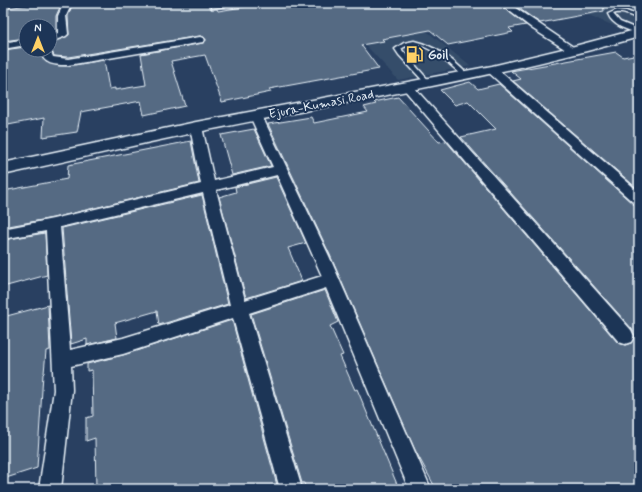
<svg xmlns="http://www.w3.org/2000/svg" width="642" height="492" font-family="Mynerve,sans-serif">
<rect width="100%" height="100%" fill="#294061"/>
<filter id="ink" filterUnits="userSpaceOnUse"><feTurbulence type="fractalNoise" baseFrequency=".025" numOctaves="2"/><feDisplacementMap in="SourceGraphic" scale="8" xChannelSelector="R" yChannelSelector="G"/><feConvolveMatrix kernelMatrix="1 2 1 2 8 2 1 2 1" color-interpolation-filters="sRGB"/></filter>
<g filter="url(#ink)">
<path fill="#364d6b" d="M 618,3 L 639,10 L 639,26 L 626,31 L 584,13 Z
M 413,20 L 470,66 L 398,80 L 353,31 Z"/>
<path fill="#556a83" stroke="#e8f1f8" d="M 27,3 L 62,3 L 56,16 L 56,32 L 50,34 L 50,26 L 26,26 L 26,38 L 3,41 L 3,15 L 8,14 L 8,8 L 27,5 Z
M 73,3 L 212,3 L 210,6 L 211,9 L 217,9 L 218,11 L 268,3 L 498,3 L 526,25 L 509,28 L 513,32 L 448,45 L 430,30 L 382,39 L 384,41 L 361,45 L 379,69 L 269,89 L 271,92 L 222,102 L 205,55 L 171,61 L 185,106 L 144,115 L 141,101 L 81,112 L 77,132 L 43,137 L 44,118 L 3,126 L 3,50 L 26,47 L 26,50 L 40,50 L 41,56 L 46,62 L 59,66 L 68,66 L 104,60 L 109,89 L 115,88 L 115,90 L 146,85 L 141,54 L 203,43 L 206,40 L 204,37 L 200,36 L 68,57 L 54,56 L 50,48 L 50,43 L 69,35 L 68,16 Z
M 511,3 L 603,3 L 604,11 L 540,23 Z
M 616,52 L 623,57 L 639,54 L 639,190 L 513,81 L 521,79 L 511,71 Z
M 470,82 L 478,89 L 499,84 L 633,204 L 639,206 L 639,489 L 436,489 L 415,450 L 330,255 L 268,124 L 311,117 L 314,123 L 368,112 L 364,107 L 376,104 L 374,102 L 398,97 L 439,142 L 446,141 L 618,343 L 625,345 L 631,343 L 635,337 L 632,329 L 461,137 L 496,129 L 468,101 L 455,105 L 440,90 Z
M 254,129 L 271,166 L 232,175 L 221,135 Z
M 191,141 L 199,183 L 53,218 L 3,227 L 3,191 L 67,179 L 68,165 Z
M 276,177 L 306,243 L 288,248 L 302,281 L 246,298 L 219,197 L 236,192 L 235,187 Z
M 202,195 L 228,304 L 159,325 L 157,311 L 115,323 L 117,338 L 87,345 L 87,339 L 71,344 L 62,228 Z
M 45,233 L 47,275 L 3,287 L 3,240 Z
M 325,290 L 338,322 L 330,326 L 343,355 L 340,356 L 355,390 L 357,389 L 399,489 L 306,489 L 304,483 L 302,483 L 251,314 Z
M 48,305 L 50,350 L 46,351 L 44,373 L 43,374 L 37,468 L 3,479 L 3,317 Z
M 232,320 L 278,489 L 96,489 L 95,438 L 86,441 L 86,418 L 93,416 L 92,370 L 87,371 L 87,364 L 123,355 Z"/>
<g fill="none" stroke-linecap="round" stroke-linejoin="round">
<defs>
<path id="lane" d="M 617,10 L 626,11 L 639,16 L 639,19 C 630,16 622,10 613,14 L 620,22 L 639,30 L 639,33 C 627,30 613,26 608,14 Z
M 414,41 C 435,46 453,59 468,75 L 463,76 C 448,63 422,34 401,49 L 430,82 L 425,83 L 399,55 L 395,49 L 404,43 Z"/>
<path id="street" d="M 64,3 L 72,3 L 66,16 L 68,34 L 66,36 L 50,42 L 50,36 L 58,33 L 58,16 Z
M 215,3 L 237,3 L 233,5 L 212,8 L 211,6 Z
M 499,3 L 508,3 L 579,51 L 577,53 L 571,53 L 533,29 Z
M 200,37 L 203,38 L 205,40 L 203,42 L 68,65 C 56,65 42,65 41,50 L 50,49 L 53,57 L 68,59 Z
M 26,39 L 26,45 L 3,49 L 3,43 Z
M 492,67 L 496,68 L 639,192 L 639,205 L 634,203 L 488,72 L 487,70 Z
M 407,83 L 411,84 L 631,330 L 634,336 L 631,342 L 625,344 L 619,342 L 403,88 L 402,86 L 403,84 Z
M 256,113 L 260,114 L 262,116 L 329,256 L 431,489 L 409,489 L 326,288 L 249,313 L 302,489 L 280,489 L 233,318 L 123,354 L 71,366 L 72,390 L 61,489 L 39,489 L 54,390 L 46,231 L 3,239 L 3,229 L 53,219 L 201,184 L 190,127 L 192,125 L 200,125 L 202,127 L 214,181 L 273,167 L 250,116 L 252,114 ZM 277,175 L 322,276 L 245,300 L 216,190 ZM 203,193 L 230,305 L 123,338 L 70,350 L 60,227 Z"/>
<path id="primary" d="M 639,29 L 639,37 C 494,78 345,102 198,132 C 133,145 68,161 3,175 L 3,163 L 196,122 L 492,66 L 571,47 Z"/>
</defs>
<use href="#lane" stroke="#e8f1f8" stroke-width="3"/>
<use href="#street" stroke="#e8f1f8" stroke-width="3"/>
<use href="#primary" stroke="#e8f1f8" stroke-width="3"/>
<use href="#lane" fill="#1d3557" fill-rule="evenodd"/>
<use href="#street" fill="#1d3557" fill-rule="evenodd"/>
<use href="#primary" fill="#1d3557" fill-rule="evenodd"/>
</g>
</g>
<defs>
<symbol id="fuel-bare" viewBox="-9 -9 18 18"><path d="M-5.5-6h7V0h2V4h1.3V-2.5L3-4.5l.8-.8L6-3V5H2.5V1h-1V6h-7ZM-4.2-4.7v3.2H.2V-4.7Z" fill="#ffd166" stroke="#1d3557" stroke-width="2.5" paint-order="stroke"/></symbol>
</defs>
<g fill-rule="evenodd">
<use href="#fuel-bare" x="402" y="42" width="25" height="25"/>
</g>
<g text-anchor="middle" stroke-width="4" stroke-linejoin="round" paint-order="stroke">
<g font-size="13" font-weight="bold" fill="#e8f1f8" stroke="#1d3557" text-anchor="start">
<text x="428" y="59">Goil</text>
</g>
<g font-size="13" fill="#e8f1f8" stroke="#1d3557">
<text transform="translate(321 103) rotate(-11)" y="5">Ejura-Kumasi Road</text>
</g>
</g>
<rect width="642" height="492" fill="none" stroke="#1d3557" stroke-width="16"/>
<rect x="8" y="8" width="626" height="476" fill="none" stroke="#e8f1f8" stroke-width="1.5" filter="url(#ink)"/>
<g transform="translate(38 38)"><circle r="19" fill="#1d3557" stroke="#6e8097"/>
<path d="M0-3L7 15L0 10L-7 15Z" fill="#ffd166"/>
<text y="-6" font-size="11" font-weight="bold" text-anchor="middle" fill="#e8f1f8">N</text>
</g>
</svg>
